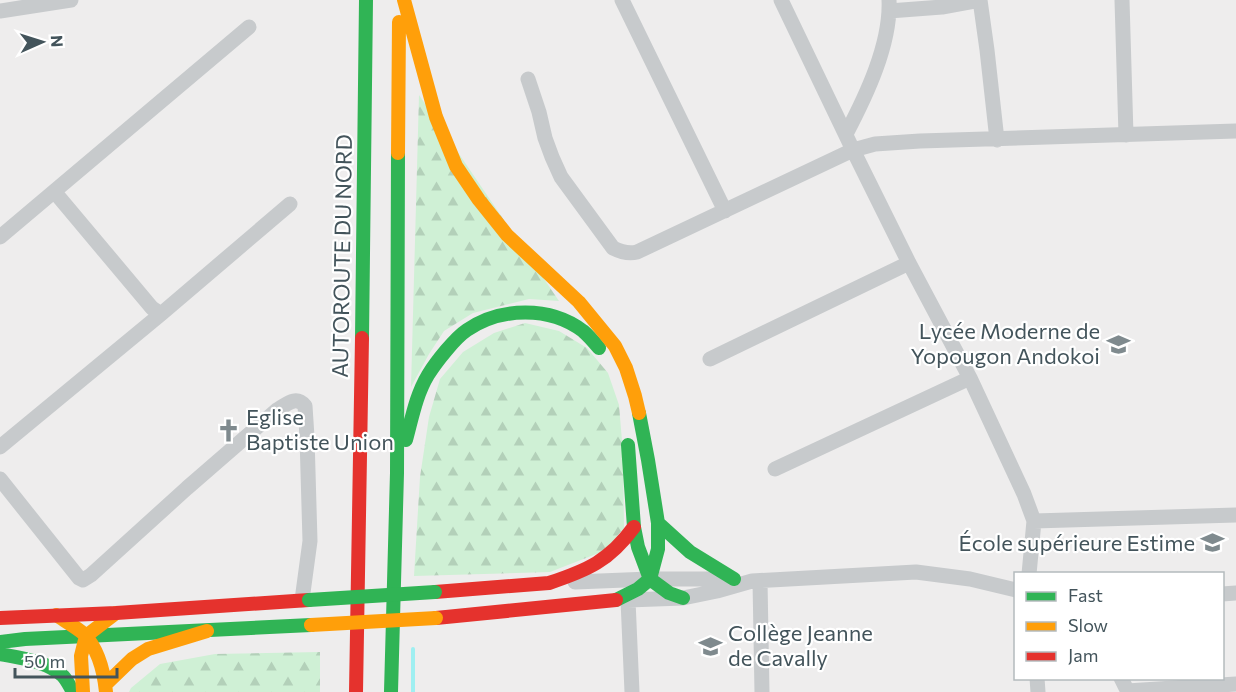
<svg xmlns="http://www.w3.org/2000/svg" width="1236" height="692" font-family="Commissioner,sans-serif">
<defs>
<pattern id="forest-firs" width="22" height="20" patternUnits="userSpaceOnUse" patternTransform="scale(1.5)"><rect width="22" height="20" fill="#cff0d5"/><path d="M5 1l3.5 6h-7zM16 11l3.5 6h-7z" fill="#b3d0b9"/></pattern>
</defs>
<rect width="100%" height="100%" fill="#eeeded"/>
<path fill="url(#forest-firs)" d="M 419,95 L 559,301 L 529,299 L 473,313 L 444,331 L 429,354 L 411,387 Z
M 525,323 L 559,331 L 587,348 L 608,373 L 619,405 L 623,453 L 624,528 L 604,551 L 550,572 L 414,576 L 420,477 L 429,417 L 440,379 L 463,352 L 494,333 Z
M 320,652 L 320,692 L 129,692 L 131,688 L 160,664 L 215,654 Z"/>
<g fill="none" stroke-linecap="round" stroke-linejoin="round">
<path stroke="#9feff1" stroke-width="4" d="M 413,692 L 413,649"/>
<path stroke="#c7cacc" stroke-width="15" d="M 622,0 L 725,211
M 781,0 L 853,150 L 909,263 L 970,378 L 1024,494 L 1034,521 L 1029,574
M 980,0 L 987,50 L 997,140
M 1122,0 L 1126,135
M 0,11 L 71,0
M 889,11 L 942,7 L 980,0
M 528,79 L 539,112 L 545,138 L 552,157 L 561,177 L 613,248 C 621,252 629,254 637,252 L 853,150 L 875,144 L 920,141 L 1236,131
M 846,134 C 866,96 891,44 889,0
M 56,190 L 58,196 L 152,308 L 161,314
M 0,237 L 249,27
M 710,359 L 909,263
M 0,447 L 161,314 L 290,204
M 775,469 L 970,378
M 0,479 L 79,578 L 83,580 L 91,575 L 187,488 L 277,410 C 287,404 296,395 305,406 L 307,437 L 310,541 L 302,600
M 1034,521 L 1236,515
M 760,581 L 762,692
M 575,582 L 650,579 L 725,579
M 1222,594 L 1236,593
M 628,600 L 683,598 L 717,591 L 752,581 L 916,572 L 970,579 L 1016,590
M 628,600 L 632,692
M 1037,678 L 1038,692
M 1121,678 L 1128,692
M 1127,691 L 1236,684"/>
<path stroke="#30b455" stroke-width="14" d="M 362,338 L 366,0
M 406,440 C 412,418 416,395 428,375 C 436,362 455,338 467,330 C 501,307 550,306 583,331 C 589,336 594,342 599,348
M 628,445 L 634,527 L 638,547 L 650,579 L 669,593 L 683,598
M 658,523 L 690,552 L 734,579
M 616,600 L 638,589 L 650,579 L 658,549 L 658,523 L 648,460 L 639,413
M 0,642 L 25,639 L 311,625
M 0,654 C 20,658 47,661 63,676 C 67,680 70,687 73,692
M 391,692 L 397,473 L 398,153"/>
<path stroke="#ff9f0a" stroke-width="14" d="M 404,0 L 436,117 L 456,166 L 479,200 L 507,235 L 579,302 L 615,346 L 626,368 L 635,396 L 639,413
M 398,153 L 399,22
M 56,615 C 65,621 76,627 84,634 C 98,649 104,672 106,692
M 105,685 L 132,659 L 148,649 L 207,631
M 83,692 L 81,656 L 86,636 L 116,613"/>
<path stroke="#e5322d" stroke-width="14" d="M 549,583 C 588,570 609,561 634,527
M 435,592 L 549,583
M 0,618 L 116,613 L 309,600
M 436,618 L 616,600
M 356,692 L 362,338"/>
<path stroke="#30b455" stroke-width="14" d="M 309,600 L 435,592"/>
<path stroke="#ff9f0a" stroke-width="14" d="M 311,625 L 436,618"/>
</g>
<defs>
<symbol id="school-bare" viewBox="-9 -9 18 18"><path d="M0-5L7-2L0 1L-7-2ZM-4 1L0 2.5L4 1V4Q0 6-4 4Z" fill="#7f8a8e" stroke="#fff" stroke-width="2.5" paint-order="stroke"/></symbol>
<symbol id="church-bare" viewBox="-9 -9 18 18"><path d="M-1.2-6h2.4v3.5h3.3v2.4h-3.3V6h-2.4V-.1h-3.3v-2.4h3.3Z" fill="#7f8a8e" stroke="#fff" stroke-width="2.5" paint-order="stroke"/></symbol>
</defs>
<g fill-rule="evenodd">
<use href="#school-bare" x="1102" y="328" width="33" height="33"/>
<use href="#church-bare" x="212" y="414" width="33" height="33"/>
<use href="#school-bare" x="1196" y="526" width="33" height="33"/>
<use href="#school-bare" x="694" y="630" width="33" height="33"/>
</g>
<g text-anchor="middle" stroke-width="4.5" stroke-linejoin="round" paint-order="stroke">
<g font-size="22" fill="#43545b" stroke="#fff">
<text transform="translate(342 256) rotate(-89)" y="8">AUTOROUTE DU NORD</text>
</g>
<g font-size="22" fill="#43545b" stroke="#fff" text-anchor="end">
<text x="1100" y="339">Lycée Moderne de<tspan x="1100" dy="25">Yopougon Andokoi</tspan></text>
<text x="246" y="425" text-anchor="start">Eglise<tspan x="246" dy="25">Baptiste Union</tspan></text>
<text x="1195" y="551">École supérieure Estime</text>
<text x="728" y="641" text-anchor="start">Collège Jeanne<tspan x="728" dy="25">de Cavally</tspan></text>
</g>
</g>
<rect x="1014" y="572" width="210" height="108" fill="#ffffff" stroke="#b4bbbd" stroke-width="1.5"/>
<rect x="1026" y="592" width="30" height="9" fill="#30b455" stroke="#b4bbbd" stroke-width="1.5"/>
<text x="1068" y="602" font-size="18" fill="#43545b">Fast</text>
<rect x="1026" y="622" width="30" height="9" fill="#ff9f0a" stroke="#b4bbbd" stroke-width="1.5"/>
<text x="1068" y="632" font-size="18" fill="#43545b">Slow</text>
<rect x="1026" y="652" width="30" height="9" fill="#e5322d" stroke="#b4bbbd" stroke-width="1.5"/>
<text x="1068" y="662" font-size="18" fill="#43545b">Jam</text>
<g transform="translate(42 42) rotate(87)" stroke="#ffffff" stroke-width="4.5" paint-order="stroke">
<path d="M0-4.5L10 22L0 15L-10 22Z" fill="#43545b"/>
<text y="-9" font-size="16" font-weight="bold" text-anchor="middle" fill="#43545b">N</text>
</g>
<path d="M15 668v9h102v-9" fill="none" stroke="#43545b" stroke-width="3"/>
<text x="24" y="668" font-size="18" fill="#43545b" stroke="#ffffff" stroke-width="4.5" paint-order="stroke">50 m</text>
</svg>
